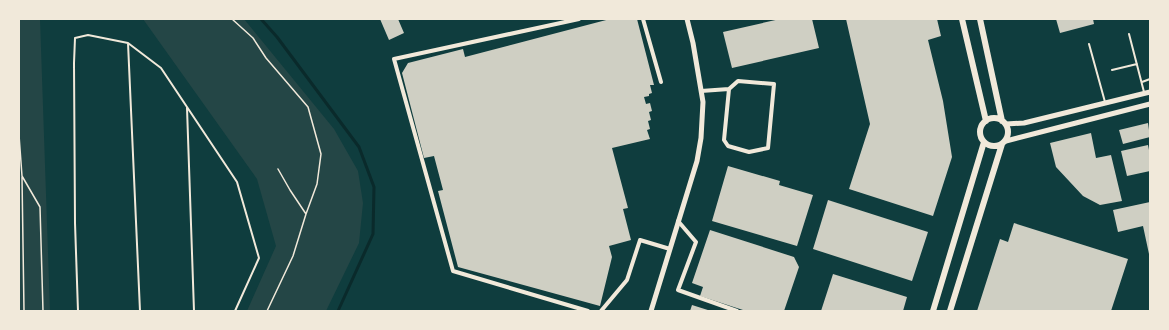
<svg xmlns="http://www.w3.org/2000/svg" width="1169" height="330" font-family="Manrope,sans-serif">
<rect width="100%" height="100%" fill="#0f3d3e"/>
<path fill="#244646" d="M 19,19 L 40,19 L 50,311 L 19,311 Z
M 143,19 L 244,19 L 334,129 L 358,171 L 363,203 L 359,243 L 326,311 L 247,311 L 276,246 L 257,179 Z"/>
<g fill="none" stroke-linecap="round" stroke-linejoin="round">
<path stroke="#0a2a2b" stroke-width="3" d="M 261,19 L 277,37 L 359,147 L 374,187 L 373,234 L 338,311"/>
</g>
<path fill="#cfcfc3" d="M 380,19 L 398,19 L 404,33 L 389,40 Z
M 610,19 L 637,19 L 654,85 L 650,85 L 652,93 L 649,94 L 649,96 L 644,97 L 646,104 L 650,103 L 652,111 L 649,112 L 651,120 L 648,121 L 650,129 L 647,130 L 650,139 L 612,148 L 628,208 L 623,209 L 631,240 L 609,246 L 612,257 L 600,306 L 458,267 L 438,191 L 443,190 L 434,156 L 424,158 L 402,73 L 408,63 L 463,49 L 465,57 Z
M 780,19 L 812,19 L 819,48 L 732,68 L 723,32 Z
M 846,19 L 937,19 L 941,36 L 928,40 L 943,101 L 952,157 L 933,216 L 849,189 L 870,124 Z
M 1056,19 L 1093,19 L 1094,24 L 1060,33 Z
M 1148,123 L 1150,137 L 1123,144 L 1119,130 Z
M 1091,133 L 1096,158 L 1111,155 L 1122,201 L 1100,205 L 1083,196 L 1056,167 L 1050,143 Z
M 1148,145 L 1150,155 L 1150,171 L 1127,176 L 1121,151 Z
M 728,166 L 780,181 L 779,185 L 813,195 L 797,246 L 712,221 Z
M 828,200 L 928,232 L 912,281 L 813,249 Z
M 1150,202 L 1150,254 L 1149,254 L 1143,226 L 1118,232 L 1113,210 Z
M 1014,223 L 1128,259 L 1111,311 L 977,311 L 1000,239 L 1008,242 Z
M 710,230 L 794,257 L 799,267 L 784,311 L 746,311 L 700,296 L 703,287 L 692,283 Z
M 833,274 L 907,297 L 903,311 L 821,311 Z
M 692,305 L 711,311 L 690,311 Z"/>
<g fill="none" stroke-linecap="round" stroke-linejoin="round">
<path stroke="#f1e9da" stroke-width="1.5" d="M 232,19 L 253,38 L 266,58 L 308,107 L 321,154 L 317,184 L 306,214 L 293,256 L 267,311
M 19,135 L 22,176 L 40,207 L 43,311
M 278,169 L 290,190 L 306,214
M 22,177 L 24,311"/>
<path stroke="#f1e9da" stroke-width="2" d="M 1129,34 L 1144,92
M 128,43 L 140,311
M 1089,44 L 1105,102
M 1112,70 L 1137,64
M 1142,82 L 1150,79
M 187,108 L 194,311
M 78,311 L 75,223 L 74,63 L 75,38 L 88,35 L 128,43 L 161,68 L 237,182 L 259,258 L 235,311"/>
<path stroke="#f1e9da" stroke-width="4" d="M 579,19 L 394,59 L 453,271 L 588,311
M 643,19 L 661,82
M 701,91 L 729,89 L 738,81 L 774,84 L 768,148 L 749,152 L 728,146 L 724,140 L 729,89
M 678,221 L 696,242 L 678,290 L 737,311
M 601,311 L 627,280 L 640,240 L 670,249"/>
<path stroke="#f1e9da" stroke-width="5" d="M 1006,124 L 1024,123 L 1150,92
M 1006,141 L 1150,104
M 651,311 L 697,161 L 701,138 L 703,102 L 693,43 L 687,19"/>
<path stroke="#f1e9da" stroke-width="6" d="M 962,19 L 986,121
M 980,19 L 1002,121
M980 132a14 14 0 1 1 28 0a14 14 0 1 1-28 0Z
M 933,311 L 984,142
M 950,311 L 1002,144"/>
</g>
<rect width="1169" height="330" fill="none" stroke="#f1e9da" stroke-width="40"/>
</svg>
